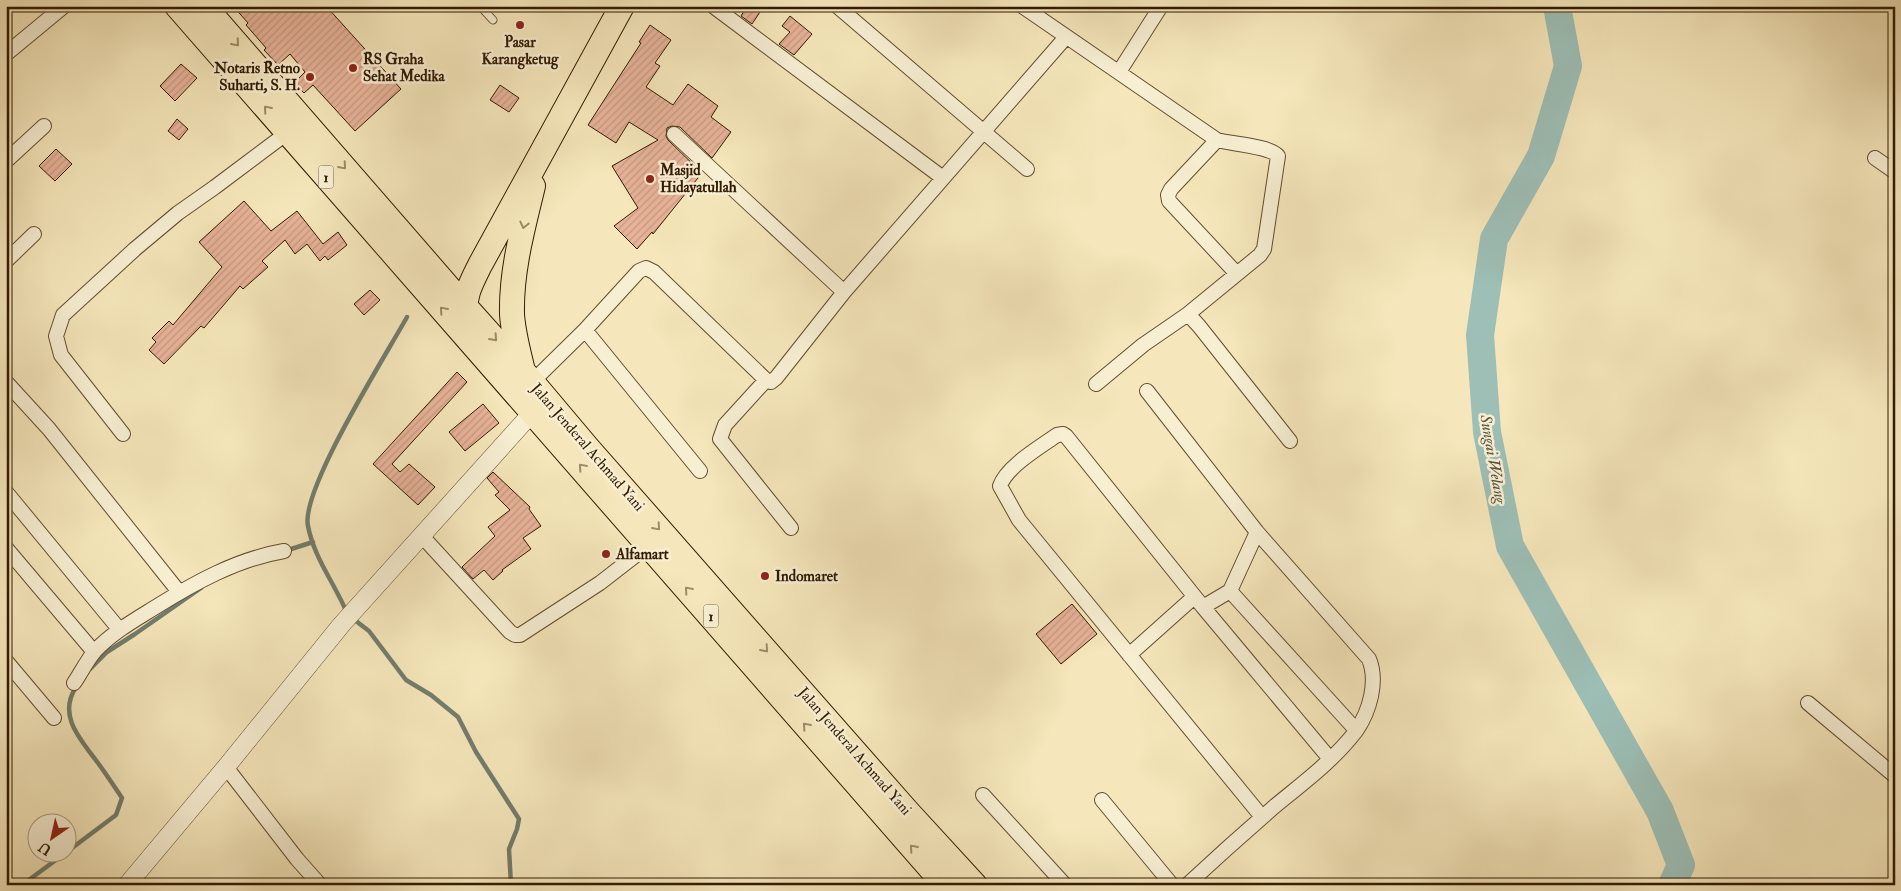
<svg xmlns="http://www.w3.org/2000/svg" width="1901" height="891" font-family="'IM FELL Double Pica',serif">
<defs>
<pattern id="building-hatch" width="6" height="6" patternUnits="userSpaceOnUse" patternTransform="scale(1.25)"><rect width="6" height="6" fill="#e7b399"/><path d="M-1 1l2-2M0 6l6-6M5 7l2-2" fill="none" stroke="#c79982"/></pattern>
</defs>
<rect width="100%" height="100%" fill="#f5e7bb"/>
<filter id="stains"><feTurbulence type="fractalNoise" baseFrequency=".004" numOctaves="4"/><feColorMatrix values="0 0 0 0 .2 0 0 0 0 .09 0 0 0 0 .02 0 0 0 .5 -.17"/></filter>
<radialGradient id="worn" r=".72"><stop offset=".6" stop-color="#630" stop-opacity="0"/><stop offset="1" stop-color="#630" stop-opacity=".3"/></radialGradient>
<g fill="none" stroke-linecap="round" stroke-linejoin="round">
<path stroke="#727d6d" stroke-width="4.5" d="M 285,551 L 313,542
M 347,613 C 335,584 314,558 308,526 C 300,491 386,355 407,317
M 352,618 L 369,631 L 406,680 L 431,695 L 458,717 L 476,752 L 519,819 L 517,829 L 509,849 L 511,885
M 90,669 L 107,652 L 135,634 L 201,588
M 68,851 L 116,815 L 122,798 C 114,786 106,774 98,763 C 81,740 57,716 76,687
M 22,885 L 64,854"/>
<path stroke="#9dbfb6" stroke-width="28" d="M 1557,6 L 1568,66 L 1541,156 L 1494,239 L 1480,335 L 1487,432 L 1510,546 L 1660,811 L 1681,865 L 1672,885"/>
</g>
<path fill="url(#building-hatch)" stroke="#311a00" d="M 233,6 L 326,6 L 401,89 L 355,131 L 313,85 L 304,93 L 294,83 L 305,72 L 290,54 L 278,65 L 264,50 L 266,48 L 246,25 L 248,23 Z
M 747,6 L 764,6 L 752,24 L 741,16 Z
M 790,16 L 812,34 L 794,55 L 779,44 L 790,32 L 782,26 Z
M 650,25 L 671,40 L 655,63 L 660,66 L 646,87 L 673,105 L 688,84 L 718,106 L 711,117 L 731,132 L 712,158 L 680,127 L 672,126 L 667,128 L 666,136 L 668,140 L 702,173 L 653,234 L 652,232 L 637,249 L 614,226 L 638,208 L 612,166 L 658,140 L 629,122 L 616,143 L 588,125 L 641,43 L 639,42 Z
M 181,64 L 197,78 L 175,101 L 160,86 Z
M 500,85 L 519,98 L 509,112 L 490,100 Z
M 177,119 L 188,129 L 179,140 L 168,131 Z
M 56,149 L 72,164 L 55,181 L 39,166 Z
M 244,201 L 271,231 L 297,211 L 323,244 L 338,232 L 347,245 L 328,260 L 325,256 L 320,261 L 307,244 L 295,254 L 285,240 L 262,261 L 268,267 L 243,289 L 240,286 L 204,328 L 201,326 L 164,364 L 149,350 L 156,342 L 152,338 L 169,321 L 173,325 L 222,267 L 199,242 Z
M 370,290 L 380,300 L 364,315 L 354,304 Z
M 457,372 L 467,382 L 392,464 L 400,472 L 409,464 L 435,487 L 418,505 L 373,464 Z
M 483,404 L 499,423 L 465,451 L 449,432 Z
M 493,472 L 530,507 L 529,509 L 541,526 L 523,538 L 531,549 L 502,570 L 503,571 L 493,580 L 484,570 L 473,579 L 462,567 L 495,536 L 488,527 L 510,510 L 495,495 L 499,492 L 487,478 Z
M 1072,604 L 1097,634 L 1061,664 L 1036,634 Z"/>
<g fill="none" stroke-linecap="round" stroke-linejoin="round">
<defs>
<path id="service" d="M 480,6 L 493,20"/>
<path id="minor" d="M 713,6 L 943,178
M 837,6 L 1027,169
M 1022,6 L 1217,140 C 1231,144 1270,146 1278,156 L 1264,249 L 1260,255 L 1188,314 L 1199,326 L 1290,441
M 6,54 L 64,6
M 1119,72 L 1161,6
M 674,134 L 844,292
M 1217,140 L 1171,189 L 1168,195 L 1169,201 L 1237,274
M 1875,158 L 1895,172
M 6,161 L 44,126
M 6,261 L 34,234
M 585,330 L 700,471
M 766,380 L 725,425 L 720,439 L 791,528
M 6,382 L 49,429 L 179,592
M 532,382 L 585,330 L 639,271 L 646,268 L 654,272 L 766,380 L 771,382 L 776,378 L 844,292 L 1066,37
M 1096,384 L 1143,345 L 1188,314
M 1147,391 L 1257,532 L 1369,659 C 1378,681 1370,711 1356,731 C 1334,760 1303,783 1275,806 C 1245,832 1216,858 1187,885
M 123,434 L 61,355 L 56,336 L 63,315 L 135,249 L 178,213 L 215,187 L 287,133
M 6,492 L 119,629
M 1257,532 L 1230,591 L 1203,607 L 1066,436 L 1063,434 L 1057,435 C 1040,447 1006,467 1000,486 L 1019,520 L 1262,817
M 421,535 L 510,632 L 515,635 L 520,635 L 600,583 L 649,545
M 6,548 L 94,652
M 1230,591 L 1356,730
M 1203,607 L 1330,759
M 1129,655 L 1194,597
M 6,661 L 54,718
M 74,683 C 81,673 87,660 95,651 C 112,633 133,621 154,608 C 194,583 237,559 284,551
M 1808,703 L 1895,776
M 226,767 L 297,859 L 320,885
M 983,795 L 1065,885
M 1102,800 L 1172,885"/>
<path id="tertiary" d="M 127,885 L 226,767 L 342,624 L 532,413"/>
<path id="trunk" d="M 177,6 L 945,885
M 204,6 L 456,296 L 523,371 L 587,447 L 907,811 L 975,885
M 466,317 C 463,297 471,283 480,265 L 622,6
M 522,367 C 518,350 513,332 512,314 C 511,270 523,228 533,186"/>
</defs>
<use href="#service" stroke="#624d2f" stroke-width="9"/>
<use href="#minor" stroke="#624d2f" stroke-width="16"/>
<use href="#tertiary" stroke="#624d2f" stroke-width="19"/>
<use href="#trunk" stroke="#311a00" stroke-width="26"/>
<use href="#service" stroke="#f8efd3" stroke-width="7"/>
<use href="#minor" stroke="#f8efd3" stroke-width="14"/>
<use href="#tertiary" stroke="#f8efd3" stroke-width="18"/>
<use href="#trunk" stroke="#f5e7bb" stroke-width="24"/>
</g>
<defs><path id="oneway-chevron" d="M-2-3.5L2.5 0L-2 3.5" fill="none" stroke-width="1.6" stroke-linecap="round" stroke-linejoin="round" transform="scale(1.25)"/></defs>
<g stroke="#9d8b67">
<use href="#oneway-chevron" transform="translate(236 43) rotate(49)"/>
<use href="#oneway-chevron" transform="translate(267 109) rotate(-131)"/>
<use href="#oneway-chevron" transform="translate(343 166) rotate(49)"/>
<use href="#oneway-chevron" transform="translate(524 225) rotate(103)"/>
<use href="#oneway-chevron" transform="translate(443 310) rotate(-131)"/>
<use href="#oneway-chevron" transform="translate(494 338) rotate(48)"/>
<use href="#oneway-chevron" transform="translate(582 467) rotate(-131)"/>
<use href="#oneway-chevron" transform="translate(657 527) rotate(49)"/>
<use href="#oneway-chevron" transform="translate(688 590) rotate(-131)"/>
<use href="#oneway-chevron" transform="translate(765 649) rotate(49)"/>
<use href="#oneway-chevron" transform="translate(806 726) rotate(-131)"/>
<use href="#oneway-chevron" transform="translate(913 848) rotate(-131)"/>
</g>
<g fill="#8f2418" stroke="#f8efd3" stroke-width="2">
<circle cx="520" cy="25" r="5"/>
<circle cx="353" cy="68" r="5"/>
<circle cx="310" cy="77" r="5"/>
<circle cx="650" cy="179" r="5"/>
<circle cx="606" cy="554" r="5"/>
<circle cx="765" cy="576" r="5"/>
</g>
<g text-anchor="middle" stroke-width="5" stroke-linejoin="round" paint-order="stroke">
<g fill="#f8efd3" stroke="#6d5a3f" stroke-width="1">
<rect x="318.5" y="165.5" width="15" height="23" rx="4"/>
<rect x="703.5" y="604.5" width="15" height="23" rx="4"/>
</g>
<g font-size="14" font-weight="bold" fill="#311a00">
<text x="326" y="182">1</text>
<text x="711" y="621">1</text>
</g>
<g font-size="15" font-weight="bold" fill="#311a00" stroke="#f8efd3" text-anchor="start">
<text x="520" y="47" text-anchor="middle">Pasar<tspan x="520" dy="17">Karangketug</tspan></text>
<text x="363" y="64">RS Graha<tspan x="363" dy="17">Sehat Medika</tspan></text>
<text x="300" y="73" text-anchor="end">Notaris Retno<tspan x="300" dy="17">Suharti, S. H.</tspan></text>
<text x="660" y="175">Masjid<tspan x="660" dy="17">Hidayatullah</tspan></text>
<text x="616" y="559">Alfamart</text>
<text x="775" y="581">Indomaret</text>
</g>
<g font-size="15" fill="#311a00" stroke="#f8efd3">
<text transform="translate(588 447) rotate(49)" y="5">Jalan Jenderal Achmad Yani</text>
<text transform="translate(855 751) rotate(49)" y="5">Jalan Jenderal Achmad Yani</text>
</g>
<g font-size="16" font-style="italic" fill="#575440" stroke="#f8efd3">
<text transform="translate(1494 459) rotate(80)" y="6">Sungai Welang</text>
</g>
</g>
<rect width="1901" height="891" fill="none" stroke="#f5e7bb" stroke-width="25"/>
<rect x="8" y="8" width="1886" height="876" fill="none" stroke="#311a00" stroke-width="2.5"/>
<rect x="12" y="12" width="1876" height="866" fill="none" stroke="#311a00"/>
<g transform="translate(52 838) rotate(214)"><circle r="24" fill="#f8efd3" stroke="#a89a7f"/>
<path d="M0-4L9 19L0 12L-9 19Z" fill="#8f2418"/>
<text y="-8" font-size="14" font-weight="bold" text-anchor="middle" fill="#311a00">U</text>
</g>
<rect width="100%" height="100%" filter="url(#stains)"/>
<rect width="100%" height="100%" fill="url(#worn)"/>
</svg>
